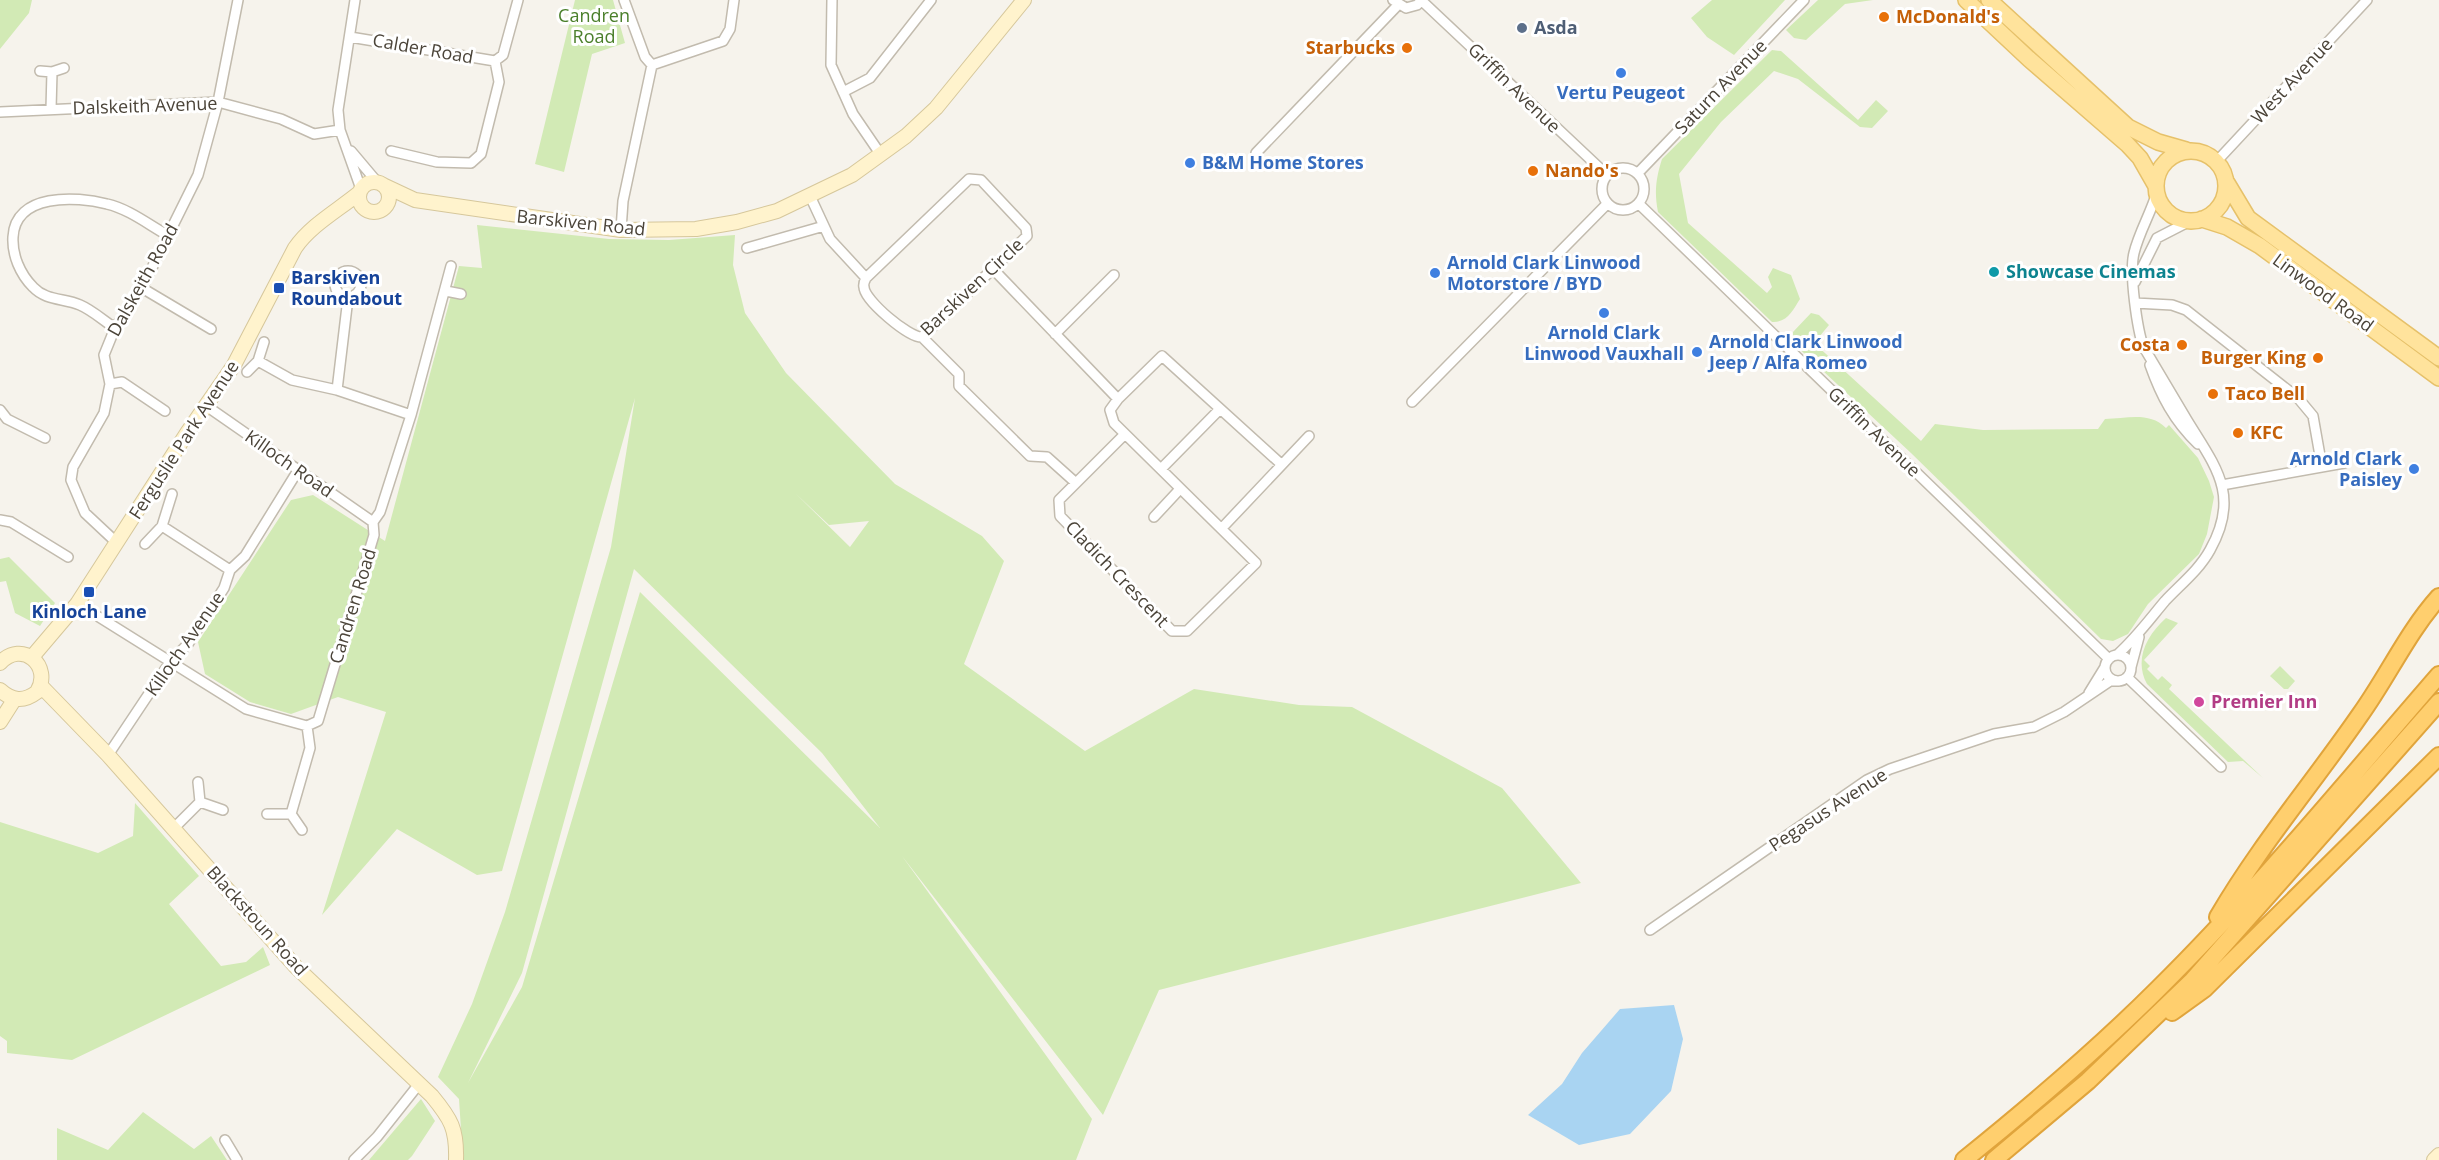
<svg xmlns="http://www.w3.org/2000/svg" width="2439" height="1160" font-family="'Open Sans',sans-serif">
<rect width="100%" height="100%" fill="#f6f3ec"/>
<path fill="#d2eab5" fill-rule="evenodd" d="M 0,0 L 32,0 L 29,13 L 0,49 Z
M 575,0 L 613,0 L 625,43 L 592,54 L 564,172 L 535,164 Z
M 1712,0 L 1785,0 L 1734,55 L 1707,37 L 1691,18 Z
M 1818,0 L 1873,0 L 1845,4 L 1806,40 L 1794,38 L 1786,30 Z
M 1772,50 L 1781,51 L 1858,120 L 1876,100 L 1888,111 L 1872,128 L 1860,127 L 1798,79 L 1774,71 L 1721,122 L 1679,174 L 1688,223 L 1767,293 L 1772,287 L 1768,277 L 1773,268 L 1791,275 L 1800,299 C 1793,310 1787,323 1772,322 L 1658,212 C 1654,192 1656,178 1662,159 Z
M 477,225 L 609,239 L 669,240 L 735,235 L 733,265 L 745,313 L 786,373 L 895,484 L 982,536 L 1004,561 L 964,664 L 1085,751 L 1194,689 L 1299,705 L 1352,707 L 1502,788 L 1581,883 L 1159,990 L 1103,1115 L 902,856 L 1092,1119 L 1076,1160 L 463,1160 L 459,1099 L 438,1077 L 472,1004 L 505,912 L 611,547 L 635,398 L 502,871 L 477,875 L 397,829 L 322,915 L 386,712 L 338,697 L 291,714 L 250,702 L 205,674 L 198,642 L 291,500 L 313,495 L 385,541 L 459,266 L 482,268 ZM 795,493 L 829,525 L 869,521 L 850,547 ZM 634,569 L 822,753 L 880,828 L 640,592 L 522,987 L 468,1083 L 522,973 Z
M 1811,313 L 1819,315 L 1829,325 L 1814,343 L 1921,441 L 1935,424 L 1983,430 L 2098,429 L 2105,419 C 2126,419 2149,411 2166,428 L 2169,425 L 2198,458 L 2209,481 L 2214,497 L 2207,534 L 2199,554 L 2148,604 L 2128,634 L 2113,641 L 2101,639 L 1911,453 L 1793,343 L 1793,332 Z
M 9,557 L 55,603 L 40,626 L 15,613 L 6,581 L 0,582 L 0,559 Z
M 2166,618 L 2178,623 L 2144,660 L 2150,666 L 2147,669 L 2158,680 L 2162,676 L 2172,685 L 2169,689 L 2263,778 L 2243,761 L 2228,762 L 2147,684 C 2134,660 2146,636 2166,618 Z
M 2280,666 L 2295,681 L 2288,689 L 2284,689 L 2270,676 Z
M 135,803 L 199,876 L 169,904 L 221,966 L 246,962 L 263,947 L 270,965 L 72,1060 L 7,1053 L 7,1041 L 0,1036 L 0,822 L 98,853 L 133,836 Z
M 421,1099 L 435,1121 L 412,1156 L 408,1160 L 369,1160 Z
M 143,1112 L 194,1149 L 211,1136 L 227,1160 L 57,1160 L 57,1128 L 108,1150 Z"/>
<path fill="#a9d4f2" d="M 1674,1005 L 1683,1039 L 1671,1091 L 1630,1134 L 1579,1145 L 1528,1115 L 1562,1084 L 1582,1053 L 1620,1009 Z"/>
<g fill="none" stroke-linecap="round" stroke-linejoin="round">
<defs>
<path id="street" d="M 355,0 L 338,110 L 340,130 L 361,189
M 624,0 L 645,57 L 652,65
M 832,0 L 831,65 L 853,114 L 881,155
M 1393,0 L 1406,8 L 1417,5 L 1422,0
M 1422,1 L 1607,175
M 350,37 L 495,61
M 40,71 L 52,72 L 64,68
M 843,92 L 870,78 L 931,0
M 51,109 L 52,72
M 0,112 L 218,102 L 281,119 L 314,134 L 340,130
M 351,151 L 378,183
M 391,151 L 437,162 L 471,163 L 481,154 L 499,82 L 495,61 L 503,55 L 518,0
M 1256,153 L 1398,5
M 2217,161 L 2367,0
M1602 189a21 21 0 1 1 42 0a21 21 0 1 1-42 0Z
M 1638,173 L 1804,0
M 969,179 L 981,180 L 1026,228 L 1027,236 L 922,337 C 909,338 864,300 864,287 C 863,284 865,280 866,278 Z
M 810,196 L 830,239 L 866,278
M 1639,204 L 2109,659
M 621,230 L 623,201 L 652,65 L 723,41 L 730,29 L 734,0
M 747,248 L 824,226
M 993,269 L 1118,399
M335 284a13 13 0 1 1 26 0a13 13 0 1 1-26 0Z
M 2135,282 L 2157,238 L 2190,221
M 142,288 L 211,329
M 446,291 L 461,294
M 2135,303 L 2172,305 L 2186,310 L 2298,398 L 2313,416 L 2322,467
M 115,328 C 104,321 92,310 80,305 C 64,298 46,301 33,287 C 20,274 12,255 13,237 C 15,193 76,196 107,204 C 129,209 149,225 169,236
M 1055,334 L 1114,275
M 922,337 L 959,374 L 959,386 L 1030,456 L 1047,457 L 1076,483
M 2144,349 C 2137,329 2129,273 2134,253 C 2139,232 2151,213 2157,192
M 258,361 L 264,342
M 2150,365 C 2161,396 2174,421 2198,444
M 247,372 L 258,361 L 292,380 L 337,390 L 411,415
M 110,384 L 122,382 L 165,411
M 337,390 L 348,298
M 1412,402 L 1607,204
M 205,405 L 373,522
M 0,410 L 7,419 L 45,438
M 1125,434 L 1059,500 L 1060,516 L 1172,631 L 1187,631 L 1256,563 L 1114,423 L 1110,410 L 1118,399 L 1162,356 L 1281,464
M 1161,469 L 1220,409
M 2222,485 L 2344,463
M 1154,517 L 1180,489
M 0,520 L 11,522 L 68,557
M 162,526 L 230,570
M 1222,528 L 1309,436
M 116,542 L 85,513 L 71,480 L 73,467 L 104,413 L 110,384 L 104,355 L 115,328 L 142,288 L 198,175 L 218,102 L 238,0
M 145,544 L 162,526 L 172,494
M 99,617 L 246,709 L 307,726 L 318,721 L 374,535 L 373,522 L 380,512 L 411,415 L 451,266
M 2117,655 C 2136,638 2149,620 2165,601 C 2181,584 2199,570 2210,550 C 2241,495 2215,466 2187,420 C 2172,395 2157,370 2143,346
M2105 668a13 13 0 1 1 26 0a13 13 0 1 1-26 0Z
M 2131,667 L 2139,637
M 2127,677 L 2221,767
M 2089,693 L 2105,667
M 108,755 L 170,662 L 188,644 L 224,588 L 230,570 L 245,556 L 297,472
M 198,782 L 200,802 L 223,810
M 267,814 L 291,814 L 302,830
M 291,814 L 310,748 L 307,726
M 174,828 L 200,802
M 1650,930 L 1867,780 L 1890,769 L 1994,734 L 2034,727 L 2064,712 L 2110,681 L 2119,681
M 225,1140 L 237,1160
M 354,1160 L 377,1137 L 419,1084"/>
<path id="secondary" d="M359 197a15 15 0 1 1 30 0a15 15 0 1 1-30 0Z
M 383,185 L 415,200 L 621,230 L 696,229 L 737,222 L 777,211 L 852,175 L 906,136 L 936,108 L 1024,0
M 32,657 L 77,604 L 187,433 L 234,365 L 295,248 C 311,225 337,211 359,193
M 0,663 C 22,639 53,666 37,692 C 24,702 12,701 0,690
M 41,686 L 108,755 L 296,967 L 432,1096 C 451,1119 457,1129 456,1160
M 0,722 L 14,700
M 2434,1160 L 2439,1155"/>
<path id="primary" d="M 1966,0 L 2029,59 L 2127,144 L 2140,158 L 2156,186
M 1989,0 L 2128,127 L 2158,142 L 2186,150
M2156 186a35 35 0 1 1 70 0a35 35 0 1 1-70 0Z
M 2227,183 L 2248,218 L 2439,358
M 2202,219 L 2227,227 L 2260,246 L 2439,378"/>
<path id="highway" d="M 2218,917 C 2260,845 2313,783 2360,715 C 2388,676 2407,633 2439,597
M 2172,1012 L 2204,989 L 2439,756
M 1964,1160 C 2031,1106 2097,1050 2158,989 C 2258,890 2347,781 2439,675
M 1994,1160 L 2088,1081 L 2192,981 L 2439,702"/>
</defs>
<use href="#street" stroke="#c2bbae" stroke-width="12"/>
<use href="#secondary" stroke="#d6c79b" stroke-width="16"/>
<use href="#primary" stroke="#e6c16a" stroke-width="18"/>
<use href="#highway" stroke="#e0a43c" stroke-width="20"/>
<use href="#street" stroke="#fff" stroke-width="9"/>
<use href="#secondary" stroke="#fff3cd" stroke-width="14"/>
<use href="#primary" stroke="#ffe39c" stroke-width="15"/>
<use href="#highway" stroke="#ffcf6e" stroke-width="16"/>
</g>
<g fill="#e8710a" stroke="#fff" stroke-width="2">
<circle cx="1884" cy="17" r="6"/>
<circle cx="1407" cy="48" r="6"/>
<circle cx="1533" cy="171" r="6"/>
<circle cx="2182" cy="345" r="6"/>
<circle cx="2318" cy="358" r="6"/>
<circle cx="2213" cy="394" r="6"/>
<circle cx="2238" cy="433" r="6"/>
</g>
<circle fill="#5c6f8a" stroke="#fff" stroke-width="2" cx="1522" cy="28" r="6"/>
<g fill="#3f7fe0" stroke="#fff" stroke-width="2">
<circle cx="1621" cy="73" r="6"/>
<circle cx="1190" cy="163" r="6"/>
<circle cx="1435" cy="273" r="6"/>
<circle cx="1604" cy="313" r="6"/>
<circle cx="1697" cy="352" r="6"/>
<circle cx="2414" cy="469" r="6"/>
</g>
<circle fill="#0f9aa8" stroke="#fff" stroke-width="2" cx="1994" cy="272" r="6"/>
<g fill="#1a4fb4" stroke="#fff" stroke-width="2">
<rect x="273" y="282" width="12" height="12" rx="3"/>
<rect x="83" y="586" width="12" height="12" rx="3"/>
</g>
<circle fill="#d1479c" stroke="#fff" stroke-width="2" cx="2199" cy="702" r="6"/>
<g text-anchor="middle" stroke-width="6" stroke-linejoin="round" paint-order="stroke">
<g font-size="18" fill="#4a7f2a" stroke="#fff">
<text x="594" y="22">Candren<tspan x="594" dy="21">Road</tspan></text>
</g>
<g font-size="18" font-weight="bold" fill="#c56008" stroke="#fff" text-anchor="start">
<text x="1896" y="23">McDonald's</text>
<text x="1395" y="54" text-anchor="end">Starbucks</text>
<text x="1545" y="177">Nando's</text>
<text x="2170" y="351" text-anchor="end">Costa</text>
<text x="2306" y="364" text-anchor="end">Burger King</text>
<text x="2225" y="400">Taco Bell</text>
<text x="2250" y="439">KFC</text>
</g>
<g font-size="18" font-weight="bold" fill="#4e5e75" stroke="#fff" text-anchor="start">
<text x="1534" y="34">Asda</text>
</g>
<g font-size="18" fill="#4b4439" stroke="#fff">
<text transform="translate(423 49) rotate(10)" y="6">Calder Road</text>
<text transform="translate(2292 81) rotate(-47)" y="6">West Avenue</text>
<text transform="translate(1721 87) rotate(-46)" y="6">Saturn Avenue</text>
<text transform="translate(1514 88) rotate(44)" y="6">Griffin Avenue</text>
<text transform="translate(145 106) rotate(-2)" y="6">Dalskeith Avenue</text>
<text transform="translate(581 223) rotate(6)" y="6">Barskiven Road</text>
<text transform="translate(143 280) rotate(-61)" y="6">Dalskeith Road</text>
<text transform="translate(972 287) rotate(-43)" y="6">Barskiven Circle</text>
<text transform="translate(2323 293) rotate(36)" y="6">Linwood Road</text>
<text transform="translate(1874 432) rotate(44)" y="6">Griffin Avenue</text>
<text transform="translate(184 440) rotate(-57)" y="6">Ferguslie Park Avenue</text>
<text transform="translate(289 464) rotate(35)" y="6">Killoch Road</text>
<text transform="translate(1117 574) rotate(46)" y="6">Cladich Crescent</text>
<text transform="translate(353 606) rotate(-73)" y="6">Candren Road</text>
<text transform="translate(185 644) rotate(-55)" y="6">Killoch Avenue</text>
<text transform="translate(1828 810) rotate(-33)" y="6">Pegasus Avenue</text>
<text transform="translate(257 921) rotate(48)" y="6">Blackstoun Road</text>
</g>
<g font-size="18" font-weight="bold" fill="#366cbe" stroke="#fff" text-anchor="start">
<text x="1621" y="99" text-anchor="middle">Vertu Peugeot</text>
<text x="1202" y="169">B&amp;M Home Stores</text>
<text x="1447" y="269">Arnold Clark Linwood<tspan x="1447" dy="21">Motorstore / BYD</tspan></text>
<text x="1604" y="339" text-anchor="middle">Arnold Clark<tspan x="1604" dy="21">Linwood Vauxhall</tspan></text>
<text x="1709" y="348">Arnold Clark Linwood<tspan x="1709" dy="21">Jeep / Alfa Romeo</tspan></text>
<text x="2402" y="465" text-anchor="end">Arnold Clark<tspan x="2402" dy="21">Paisley</tspan></text>
</g>
<g font-size="18" font-weight="bold" fill="#0d838f" stroke="#fff" text-anchor="start">
<text x="2006" y="278">Showcase Cinemas</text>
</g>
<g font-size="18" font-weight="bold" fill="#164399" stroke="#fff" text-anchor="start">
<text x="291" y="284">Barskiven<tspan x="291" dy="21">Roundabout</tspan></text>
<text x="89" y="618" text-anchor="middle">Kinloch Lane</text>
</g>
<g font-size="18" font-weight="bold" fill="#b23c85" stroke="#fff" text-anchor="start">
<text x="2211" y="708">Premier Inn</text>
</g>
</g>
</svg>
